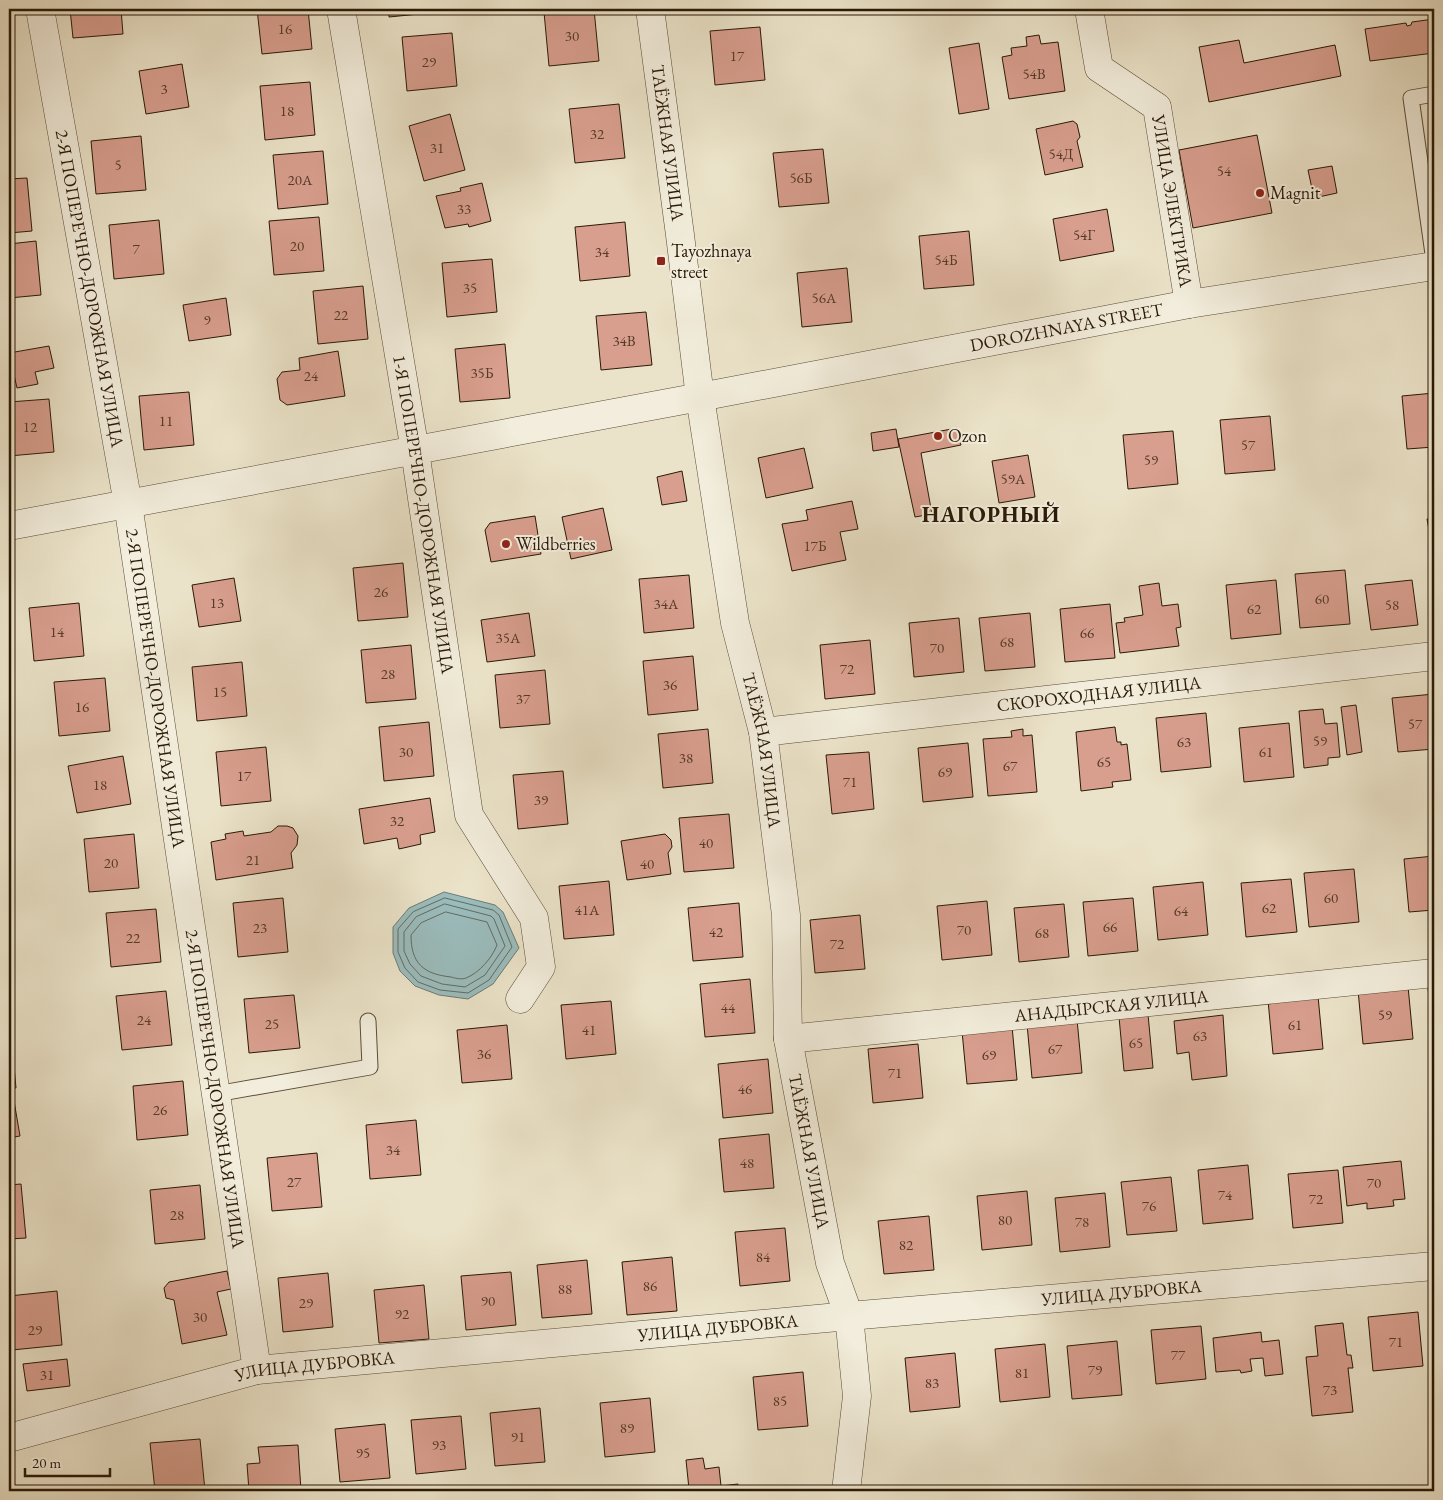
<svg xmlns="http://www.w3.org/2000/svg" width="1443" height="1500" font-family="'EB Garamond',serif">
<rect width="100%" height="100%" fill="#ebe3c9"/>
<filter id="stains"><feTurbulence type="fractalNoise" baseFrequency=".004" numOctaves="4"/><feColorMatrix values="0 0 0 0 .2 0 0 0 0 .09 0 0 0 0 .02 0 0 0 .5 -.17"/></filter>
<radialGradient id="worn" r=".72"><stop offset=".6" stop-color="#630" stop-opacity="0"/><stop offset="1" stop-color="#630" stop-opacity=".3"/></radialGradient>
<path fill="#9bbdbe" stroke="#6d7b74" d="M 444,892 L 495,905 L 503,912 L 519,948 L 493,984 L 468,999 L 439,995 L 415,986 L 400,971 L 393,953 L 393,927 L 409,908 Z"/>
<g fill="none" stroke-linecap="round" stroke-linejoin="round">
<path stroke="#626b62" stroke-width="1" d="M 445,898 L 493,910 L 499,915 L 512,947 L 489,980 L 468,993 L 440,990 L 418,982 L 405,968 L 398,952 L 398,929 L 413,912 Z
M 445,904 L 491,916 L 494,919 L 505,946 L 485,975 L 465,987 L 442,984 L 421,976 L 410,964 L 404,951 L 404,932 L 416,917 Z
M 446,912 L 487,922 L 497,945 C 492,958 479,973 466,978 C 461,980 455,978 451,977 C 423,974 411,963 411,935 L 421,923 Z"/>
</g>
<path fill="#d89e8e" stroke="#291906" d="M 70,9 L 121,9 L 123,34 L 73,38 Z
M 257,9 L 308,9 L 312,49 L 262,54 Z
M 389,9 L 439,9 L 439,12 L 389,17 Z
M 580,9 L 594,9 L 599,61 L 549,66 L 544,12 Z
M 1434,19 L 1434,53 L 1370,61 L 1365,29 L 1406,23 L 1407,26 L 1411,25 L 1412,22 Z
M 760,27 L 765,80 L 715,85 L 710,31 Z
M 452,33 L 457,86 L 407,91 L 402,37 Z
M 1039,35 L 1041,44 L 1058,42 L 1065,91 L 1009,99 L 1002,57 L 1012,55 L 1011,48 L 1027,46 L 1026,37 Z
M 1239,40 L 1244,63 L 1335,45 L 1341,76 L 1209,102 L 1199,47 Z
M 979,43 L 989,109 L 959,114 L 949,48 Z
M 182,64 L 189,107 L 146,114 L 139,71 Z
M 310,82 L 315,135 L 265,140 L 260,86 Z
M 619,104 L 625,158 L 575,163 L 569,109 Z
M 450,114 L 465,170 L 424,181 L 409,126 Z
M 1073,121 L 1077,124 L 1080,137 L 1077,141 L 1083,167 L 1045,175 L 1036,129 Z
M 1257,135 L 1272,213 L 1193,228 L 1179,150 Z
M 141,136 L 146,190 L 96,194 L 91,141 Z
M 823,149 L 829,203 L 779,207 L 773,153 Z
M 323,151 L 328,204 L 278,209 L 273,155 Z
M 1332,166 L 1337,193 L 1314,198 L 1308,170 Z
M 27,178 L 32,231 L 9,233 L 9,179 Z
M 482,183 L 491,221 L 469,227 L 468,224 L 445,228 L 436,196 L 461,191 L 460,188 Z
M 1107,209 L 1114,251 L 1060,261 L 1053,219 Z
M 319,217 L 324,271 L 274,275 L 269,221 Z
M 159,220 L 164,274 L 114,279 L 109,225 Z
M 625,222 L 630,276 L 580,281 L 575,227 Z
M 969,231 L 974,285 L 924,289 L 919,236 Z
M 36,241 L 41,295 L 9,298 L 9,244 Z
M 492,259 L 497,312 L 447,317 L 442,263 Z
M 847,268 L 852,322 L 802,327 L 797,273 Z
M 363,286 L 368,339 L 318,344 L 313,291 Z
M 226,298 L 231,335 L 189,341 L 183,305 Z
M 646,312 L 652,365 L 601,370 L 596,316 Z
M 505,344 L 510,398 L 460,402 L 455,349 Z
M 49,346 L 54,368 L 35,372 L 38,384 L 17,388 L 9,353 Z
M 338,351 L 345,396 L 287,405 L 280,400 L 277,379 L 282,372 L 300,370 L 299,358 Z
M 189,392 L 194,445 L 144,450 L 139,396 Z
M 1434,393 L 1434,447 L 1407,449 L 1402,396 Z
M 49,399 L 54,452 L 9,456 L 9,402 Z
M 1270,416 L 1275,470 L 1225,474 L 1220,420 Z
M 957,428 L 961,445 L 921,453 L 932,514 L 915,517 L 898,439 Z
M 896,429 L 899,447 L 873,451 L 871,433 Z
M 1173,431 L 1178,484 L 1128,489 L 1123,435 Z
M 804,448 L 813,488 L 766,498 L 758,458 Z
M 1028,455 L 1035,497 L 999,503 L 992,461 Z
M 682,471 L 687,501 L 662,505 L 657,477 Z
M 852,501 L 858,529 L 840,532 L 846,560 L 792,571 L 782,524 L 808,520 L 806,510 Z
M 603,508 L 612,550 L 571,559 L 562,517 Z
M 535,516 L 541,554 L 491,562 L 485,530 L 490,523 Z
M 1434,518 L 1434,557 L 1427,519 Z
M 403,563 L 408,617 L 358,621 L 353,568 Z
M 1345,570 L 1350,624 L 1300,628 L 1295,574 Z
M 689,575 L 694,628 L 644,633 L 639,579 Z
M 234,578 L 241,621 L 199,627 L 192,585 Z
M 1276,580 L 1281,634 L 1231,639 L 1226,585 Z
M 1412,580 L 1418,625 L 1371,630 L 1365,585 Z
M 1159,583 L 1162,606 L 1178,604 L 1181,627 L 1176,628 L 1179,646 L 1120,653 L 1116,623 L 1125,622 L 1124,618 L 1143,615 L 1139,586 Z
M 79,603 L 84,656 L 34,661 L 29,608 Z
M 1110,604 L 1115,658 L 1065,662 L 1060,609 Z
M 529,613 L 535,656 L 487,662 L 481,620 Z
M 1030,613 L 1035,667 L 985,671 L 979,618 Z
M 959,618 L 964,672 L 914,677 L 909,623 Z
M 870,640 L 875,694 L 825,699 L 820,645 Z
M 411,645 L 416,699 L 366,703 L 361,650 Z
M 693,656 L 698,710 L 648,715 L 643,661 Z
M 242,662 L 247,716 L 197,721 L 192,667 Z
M 545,670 L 550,724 L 500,728 L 495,675 Z
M 105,678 L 110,731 L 59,736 L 54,682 Z
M 1434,694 L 1434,749 L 1398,752 L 1392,698 Z
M 1356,705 L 1362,752 L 1347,755 L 1341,707 Z
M 1323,709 L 1325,724 L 1337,723 L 1340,757 L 1328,758 L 1328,765 L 1304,768 L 1299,711 Z
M 1206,713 L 1211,767 L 1161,772 L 1156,718 Z
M 429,722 L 434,776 L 384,781 L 379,727 Z
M 1289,723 L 1294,777 L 1244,782 L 1239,728 Z
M 1115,727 L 1117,742 L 1121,742 L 1121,745 L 1127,744 L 1131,780 L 1112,782 L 1113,787 L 1081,791 L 1076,732 Z
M 708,729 L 713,783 L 663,788 L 658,734 Z
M 1023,729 L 1023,736 L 1032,735 L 1037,792 L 988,796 L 983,739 L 1012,737 L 1011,731 Z
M 968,743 L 973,797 L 923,802 L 918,748 Z
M 266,747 L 271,801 L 221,806 L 216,752 Z
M 869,752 L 874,809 L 832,814 L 826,755 Z
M 123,756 L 131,804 L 77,813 L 68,766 Z
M 563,771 L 568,824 L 518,829 L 513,775 Z
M 430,798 L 435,832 L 420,835 L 421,844 L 399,849 L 397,838 L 364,844 L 359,809 Z
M 729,814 L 734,868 L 684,872 L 679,818 Z
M 278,826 L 287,826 L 293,828 L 298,836 L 297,845 L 291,853 L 293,868 L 216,880 L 211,842 L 226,839 L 225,834 L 243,831 L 244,836 L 271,832 Z
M 134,834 L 139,888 L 89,892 L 84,839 Z
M 665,834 L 671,840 L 672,847 L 668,853 L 671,874 L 627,880 L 621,841 Z
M 1434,856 L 1434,910 L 1409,912 L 1404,859 Z
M 1354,869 L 1359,922 L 1309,927 L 1304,873 Z
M 1291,879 L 1297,932 L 1246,937 L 1241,883 Z
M 609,881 L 614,935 L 564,939 L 559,886 Z
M 1203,882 L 1208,935 L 1158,940 L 1153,887 Z
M 283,898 L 288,952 L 238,957 L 233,903 Z
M 1133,898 L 1138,951 L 1088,956 L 1083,902 Z
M 987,901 L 992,955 L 942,960 L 937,906 Z
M 739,903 L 743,957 L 693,961 L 688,908 Z
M 1064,904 L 1069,957 L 1019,962 L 1014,908 Z
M 156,909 L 161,962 L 111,967 L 106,913 Z
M 860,915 L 865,969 L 815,973 L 810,920 Z
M 750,979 L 755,1033 L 705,1037 L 700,984 Z
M 1408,986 L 1413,1039 L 1363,1044 L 1358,990 Z
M 1434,986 L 1434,1041 L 1433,1041 L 1428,987 Z
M 166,991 L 172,1045 L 122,1050 L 116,996 Z
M 294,995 L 300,1048 L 249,1053 L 244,999 Z
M 1318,996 L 1323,1049 L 1273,1054 L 1268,1000 Z
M 611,1001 L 616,1054 L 566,1059 L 561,1005 Z
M 1148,1014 L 1153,1068 L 1124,1071 L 1119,1017 Z
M 1223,1015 L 1227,1076 L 1192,1080 L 1189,1052 L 1177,1054 L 1174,1021 Z
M 1077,1019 L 1082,1073 L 1032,1078 L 1027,1024 Z
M 507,1025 L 512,1079 L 462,1083 L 457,1030 Z
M 1012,1026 L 1017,1080 L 967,1084 L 962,1031 Z
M 9,1034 L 11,1034 L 16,1088 L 9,1088 Z
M 918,1044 L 923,1098 L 873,1103 L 868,1049 Z
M 768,1059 L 773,1113 L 723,1118 L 718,1064 Z
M 183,1081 L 188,1135 L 137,1140 L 133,1086 Z
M 13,1095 L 20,1136 L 9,1138 L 9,1096 Z
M 416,1120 L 421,1175 L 370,1179 L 366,1125 Z
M 769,1134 L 774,1188 L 724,1192 L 719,1139 Z
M 317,1153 L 322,1207 L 272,1211 L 267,1158 Z
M 1401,1161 L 1405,1199 L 1393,1200 L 1394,1206 L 1367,1209 L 1367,1203 L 1347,1206 L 1343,1167 Z
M 1248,1165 L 1253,1219 L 1203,1224 L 1198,1170 Z
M 1338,1170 L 1343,1223 L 1293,1228 L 1288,1174 Z
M 1171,1177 L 1177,1231 L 1127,1235 L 1121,1182 Z
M 21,1184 L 26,1238 L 9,1239 L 9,1185 Z
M 200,1185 L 205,1239 L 155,1244 L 150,1190 Z
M 1027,1191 L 1032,1245 L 982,1250 L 977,1196 Z
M 1105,1193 L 1110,1247 L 1060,1252 L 1055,1198 Z
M 929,1216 L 934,1270 L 884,1274 L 878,1221 Z
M 785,1228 L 790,1281 L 740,1286 L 735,1232 Z
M 672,1257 L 677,1311 L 627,1315 L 622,1262 Z
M 587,1260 L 592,1314 L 542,1318 L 537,1265 Z
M 227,1271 L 231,1289 L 217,1292 L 227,1335 L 182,1344 L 174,1300 L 166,1298 L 164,1288 L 169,1282 Z
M 511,1272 L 516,1325 L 466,1330 L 461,1276 Z
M 328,1273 L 333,1327 L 283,1332 L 278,1278 Z
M 424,1285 L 429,1339 L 379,1343 L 374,1290 Z
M 57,1291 L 62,1345 L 12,1350 L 9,1314 L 9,1296 Z
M 1418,1312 L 1423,1366 L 1373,1371 L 1368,1317 Z
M 1343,1323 L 1347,1355 L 1351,1355 L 1353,1368 L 1348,1368 L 1353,1412 L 1312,1416 L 1306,1357 L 1318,1356 L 1315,1326 Z
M 1201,1326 L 1206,1379 L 1156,1384 L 1151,1330 Z
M 1261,1332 L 1262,1342 L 1279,1340 L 1283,1374 L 1265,1376 L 1263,1358 L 1250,1359 L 1252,1371 L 1241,1373 L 1240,1370 L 1216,1372 L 1213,1338 Z
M 1117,1341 L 1122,1395 L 1072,1399 L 1067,1346 Z
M 1045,1344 L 1050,1397 L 1000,1402 L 995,1349 Z
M 955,1353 L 960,1407 L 910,1412 L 905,1358 Z
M 67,1359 L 70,1386 L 27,1391 L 23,1364 Z
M 803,1372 L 808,1426 L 758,1430 L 753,1377 Z
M 650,1398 L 655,1452 L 605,1457 L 600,1403 Z
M 540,1408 L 545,1462 L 495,1466 L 490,1413 Z
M 461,1416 L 466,1469 L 416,1474 L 411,1420 Z
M 385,1424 L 390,1478 L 340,1482 L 335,1429 Z
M 200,1439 L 205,1491 L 155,1491 L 150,1443 Z
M 298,1445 L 301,1491 L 249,1491 L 247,1464 L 260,1463 L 258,1447 Z
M 703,1458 L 705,1469 L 719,1467 L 721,1486 L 738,1484 L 739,1491 L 673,1491 L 689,1489 L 686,1460 Z"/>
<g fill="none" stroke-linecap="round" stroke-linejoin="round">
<defs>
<path id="service" d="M 1434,94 L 1411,98 L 1434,261
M 216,1094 L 370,1067 L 368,1021"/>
<g id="minor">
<path id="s1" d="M 40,9 L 128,504 L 257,1370"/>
<path id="s2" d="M 341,9 L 415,451 L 469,815 L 534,918 L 541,967 L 520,999"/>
<path id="s3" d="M 1089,9 L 1099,68 L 1157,107 L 1189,304"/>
<path id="s4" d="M 700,397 L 735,623 L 763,732 L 786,915 L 788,1039 L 830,1263 L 849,1316 L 857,1396 L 846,1491"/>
<path id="s5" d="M 763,732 L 1434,656"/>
<path id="s6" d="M 788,1039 L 1434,973"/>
<path id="s7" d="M 9,1438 L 257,1370 L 849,1316 L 1434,1266"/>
</g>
<g id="tertiary">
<path id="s8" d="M 650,9 L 680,235 L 700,397"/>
<path id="s9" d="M 9,526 L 700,397 L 1189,304 L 1434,266"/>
</g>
</defs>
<use href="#service" stroke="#5a4c37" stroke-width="17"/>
<use href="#minor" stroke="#5a4c37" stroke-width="29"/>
<use href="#tertiary" stroke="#5a4c37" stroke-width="29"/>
<use href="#service" stroke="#f2eddc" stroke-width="15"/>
<use href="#minor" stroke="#f2eddc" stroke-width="28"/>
<use href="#tertiary" stroke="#f2eddc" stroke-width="28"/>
</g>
<g fill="#8f2418" stroke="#f2eddc" stroke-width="2">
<circle cx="1260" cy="193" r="5"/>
<rect x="656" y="256" width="10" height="10" rx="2.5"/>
<circle cx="938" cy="436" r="5"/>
<circle cx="506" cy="544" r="5"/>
</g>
<g text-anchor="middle" stroke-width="4" stroke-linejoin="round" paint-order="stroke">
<g font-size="15" fill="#553a28">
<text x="285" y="34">16</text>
<text x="572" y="41">30</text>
<text x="737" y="61">17</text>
<text x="429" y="67">29</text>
<text x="1034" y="79">54В</text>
<text x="164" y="94">3</text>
<text x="287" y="116">18</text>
<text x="597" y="139">32</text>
<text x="437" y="153">31</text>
<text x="1061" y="159">54Д</text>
<text x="118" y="170">5</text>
<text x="1224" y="176">54</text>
<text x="801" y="183">56Б</text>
<text x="300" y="185">20А</text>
<text x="464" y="214">33</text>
<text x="1084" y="240">54Г</text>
<text x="297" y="251">20</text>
<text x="136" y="254">7</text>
<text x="602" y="257">34</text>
<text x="946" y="265">54Б</text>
<text x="470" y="293">35</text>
<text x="824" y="303">56А</text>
<text x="341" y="320">22</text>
<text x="207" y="325">9</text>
<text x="624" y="346">34В</text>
<text x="482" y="378">35Б</text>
<text x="311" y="381">24</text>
<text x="166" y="426">11</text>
<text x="30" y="432">12</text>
<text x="1248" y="450">57</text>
<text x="1151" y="465">59</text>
<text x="1013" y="484">59А</text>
<text x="815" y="551">17Б</text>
<text x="381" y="597">26</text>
<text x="1322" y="604">60</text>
<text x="217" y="608">13</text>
<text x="666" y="609">34А</text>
<text x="1392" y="610">58</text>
<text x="1254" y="614">62</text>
<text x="57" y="637">14</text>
<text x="1087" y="638">66</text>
<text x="508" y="643">35А</text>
<text x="1007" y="647">68</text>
<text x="937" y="653">70</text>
<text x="847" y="674">72</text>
<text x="388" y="679">28</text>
<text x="670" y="690">36</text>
<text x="220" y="697">15</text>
<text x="523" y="704">37</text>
<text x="82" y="712">16</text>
<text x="1415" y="729">57</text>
<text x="1320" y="746">59</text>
<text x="1184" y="747">63</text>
<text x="406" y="757">30</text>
<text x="1266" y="757">61</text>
<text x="686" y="763">38</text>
<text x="1104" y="767">65</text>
<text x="1010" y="771">67</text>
<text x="945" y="777">69</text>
<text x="244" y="781">17</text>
<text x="850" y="787">71</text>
<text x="100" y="790">18</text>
<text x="541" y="805">39</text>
<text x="397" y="826">32</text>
<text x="706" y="848">40</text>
<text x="253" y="865">21</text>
<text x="111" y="868">20</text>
<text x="647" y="869">40</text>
<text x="1331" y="903">60</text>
<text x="1269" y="913">62</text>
<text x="587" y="915">41А</text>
<text x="1181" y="916">64</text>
<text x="1110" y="932">66</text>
<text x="260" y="933">23</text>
<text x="964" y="935">70</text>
<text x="716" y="937">42</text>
<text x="1042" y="938">68</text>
<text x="133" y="943">22</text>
<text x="837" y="949">72</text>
<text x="728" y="1013">44</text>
<text x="1385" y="1020">59</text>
<text x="144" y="1025">24</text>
<text x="272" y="1029">25</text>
<text x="1295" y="1030">61</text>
<text x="589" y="1035">41</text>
<text x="1200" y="1041">63</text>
<text x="1136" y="1048">65</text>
<text x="1055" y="1054">67</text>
<text x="484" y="1059">36</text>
<text x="989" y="1060">69</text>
<text x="895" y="1078">71</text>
<text x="745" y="1094">46</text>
<text x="160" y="1115">26</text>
<text x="393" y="1155">34</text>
<text x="747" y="1168">48</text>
<text x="294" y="1187">27</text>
<text x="1374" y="1188">70</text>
<text x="1225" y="1200">74</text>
<text x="1316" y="1204">72</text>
<text x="1149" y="1211">76</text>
<text x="177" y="1220">28</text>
<text x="1005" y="1225">80</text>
<text x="1082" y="1227">78</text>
<text x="906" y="1250">82</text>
<text x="763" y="1262">84</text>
<text x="650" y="1291">86</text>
<text x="565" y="1294">88</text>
<text x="488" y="1306">90</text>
<text x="306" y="1308">29</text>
<text x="402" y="1319">92</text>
<text x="200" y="1322">30</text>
<text x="35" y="1335">29</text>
<text x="1396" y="1347">71</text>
<text x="1178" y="1360">77</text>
<text x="1095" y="1375">79</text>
<text x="1022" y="1378">81</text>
<text x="47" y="1380">31</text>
<text x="932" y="1388">83</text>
<text x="1330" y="1395">73</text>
<text x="780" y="1406">85</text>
<text x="627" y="1433">89</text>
<text x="518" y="1442">91</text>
<text x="439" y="1450">93</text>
<text x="363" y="1458">95</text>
</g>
<g font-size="18" fill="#291906" stroke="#f2eddc">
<text dy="6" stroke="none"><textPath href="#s8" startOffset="135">ТАЁЖНАЯ УЛИЦА</textPath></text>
<text dy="6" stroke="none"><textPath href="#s3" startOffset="225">УЛИЦА ЭЛЕКТРИКА</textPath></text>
<text dy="6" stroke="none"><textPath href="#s1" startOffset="284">2-Я ПОПЕРЕЧНО-ДОРОЖНАЯ УЛИЦА</textPath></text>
<text dy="6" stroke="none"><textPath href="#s9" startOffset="1076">DOROZHNAYA STREET</textPath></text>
<text dy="6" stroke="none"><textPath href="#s2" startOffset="512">1-Я ПОПЕРЕЧНО-ДОРОЖНАЯ УЛИЦА</textPath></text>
<text dy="6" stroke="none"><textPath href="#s1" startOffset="689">2-Я ПОПЕРЕЧНО-ДОРОЖНАЯ УЛИЦА</textPath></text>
<text dy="6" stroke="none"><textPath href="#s5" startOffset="338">СКОРОХОДНАЯ УЛИЦА</textPath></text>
<text dy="6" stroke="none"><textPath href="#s4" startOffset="359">ТАЁЖНАЯ УЛИЦА</textPath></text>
<text dy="6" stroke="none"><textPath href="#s6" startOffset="325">АНАДЫРСКАЯ УЛИЦА</textPath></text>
<text dy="6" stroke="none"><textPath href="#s1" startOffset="1094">2-Я ПОПЕРЕЧНО-ДОРОЖНАЯ УЛИЦА</textPath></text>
<text dy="6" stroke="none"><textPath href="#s4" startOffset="764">ТАЁЖНАЯ УЛИЦА</textPath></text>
<text dy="6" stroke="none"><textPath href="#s7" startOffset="1125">УЛИЦА ДУБРОВКА</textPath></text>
<text dy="6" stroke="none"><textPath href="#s7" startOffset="720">УЛИЦА ДУБРОВКА</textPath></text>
<text dy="6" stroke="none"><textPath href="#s7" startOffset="315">УЛИЦА ДУБРОВКА</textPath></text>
</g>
<g font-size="18" fill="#291906" stroke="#f2eddc" text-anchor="start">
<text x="1270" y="199">Magnit</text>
<text x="671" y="257">Tayozhnaya<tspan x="671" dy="21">street</tspan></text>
<text x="948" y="442">Ozon</text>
<text x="516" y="550">Wildberries</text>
</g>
<g font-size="22" font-weight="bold" letter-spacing="1" fill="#291906" stroke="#f2eddc">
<text x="991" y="522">НАГОРНЫЙ</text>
</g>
</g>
<rect width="1443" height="1500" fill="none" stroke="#ebe3c9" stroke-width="30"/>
<rect x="10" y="10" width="1423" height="1480" fill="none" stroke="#291906" stroke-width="2.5"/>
<rect x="15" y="15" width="1413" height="1470" fill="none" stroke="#291906"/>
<path d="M25 1468v8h85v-8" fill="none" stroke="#291906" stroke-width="2.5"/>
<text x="32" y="1468" font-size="15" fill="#291906" stroke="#f2eddc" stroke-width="4" paint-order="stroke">20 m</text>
<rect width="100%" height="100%" filter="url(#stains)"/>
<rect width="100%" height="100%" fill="url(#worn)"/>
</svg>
